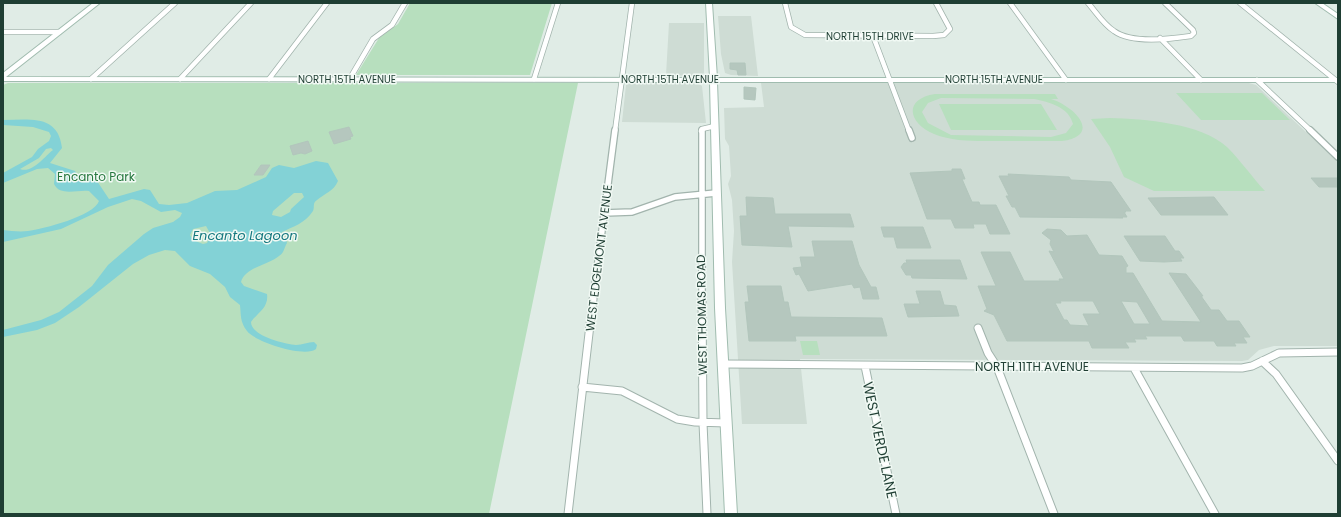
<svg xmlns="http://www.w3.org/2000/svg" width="1341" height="517" font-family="Poppins,sans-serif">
<rect width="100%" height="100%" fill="#e0ece6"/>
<path fill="#cedcd4" d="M 718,16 L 751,16 L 758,76 L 731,75 L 725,73 L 721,54 Z
M 669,23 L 704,23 L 704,73 L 697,76 L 666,75 Z
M 629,83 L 693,83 L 699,84 L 702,86 L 706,123 L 622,122 L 626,85 Z
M 761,83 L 1249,83 L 1256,85 L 1338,162 L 1338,346 L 1274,346 L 1259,350 L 1248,360 L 1242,361 L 800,359 L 807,424 L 742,424 L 732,262 L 734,231 L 732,200 L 728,184 L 731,176 L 729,146 L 725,139 L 724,108 L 764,107 Z"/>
<path fill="#b7dfbe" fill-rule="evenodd" d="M 410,3 L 552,3 L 530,75 L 356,75 L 379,38 L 398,24 Z
M 8,83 L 578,83 L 489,514 L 3,514 L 3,85 Z
M 1176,93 L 1262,93 L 1290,120 L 1201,120 Z
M 935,94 L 1055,94 L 1058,99 L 1051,99 C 1074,106 1103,135 1062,141 C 1041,141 1019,141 998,141 C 976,141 954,142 934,134 C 908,123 903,99 935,94 ZM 941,98 L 1034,99 C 1049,102 1069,107 1073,124 L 1066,133 L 1051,137 L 951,135 L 928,123 L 922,112 L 928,103 Z
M 939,104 L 1041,104 L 1057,130 L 951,130 Z
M 1110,118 C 1144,119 1201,123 1227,147 C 1241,161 1252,177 1265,191 L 1154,191 L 1124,177 L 1110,147 L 1091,119 Z
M 800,341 L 817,341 L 820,355 L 803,355 Z"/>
<path fill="#83d2d6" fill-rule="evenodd" d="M 3,120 C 30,120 58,114 62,148 L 50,163 L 75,171 L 79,177 L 97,181 L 109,199 L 144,189 L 150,190 L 159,204 L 169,205 L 187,203 L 215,191 L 237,190 L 266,177 L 272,168 L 279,165 L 294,168 L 316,161 L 328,163 L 338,181 C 333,192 325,193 317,200 C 312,203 315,207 313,211 C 304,224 294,226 282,232 L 279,236 L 286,239 L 287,243 C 284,248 284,253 279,256 C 269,265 245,267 241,282 L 244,286 L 267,294 C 269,308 257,313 251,322 C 251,336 284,344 296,345 C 302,345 308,342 314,342 L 317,345 L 316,349 C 305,358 255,342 247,331 C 240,322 241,315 240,305 L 230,297 L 225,287 L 210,274 L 190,266 L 175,251 L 165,250 L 149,255 L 133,264 L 79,307 L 55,323 L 37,330 L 3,337 L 3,330 L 41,320 L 59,312 L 92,286 L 108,265 L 144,234 L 153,228 L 173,222 L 180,217 L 182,213 L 175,210 L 161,212 L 141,201 L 132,199 L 108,207 L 61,229 L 3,242 L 3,230 C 11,231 20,232 28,231 C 43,229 94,216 99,201 L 89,191 C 79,189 60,197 54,184 L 55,174 L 48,168 L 37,169 L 3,183 L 3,173 L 32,157 L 38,149 L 49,141 L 51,136 L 49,132 L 33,127 L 3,125 ZM 51,148 L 53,150 C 45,156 32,174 20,169 L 39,158 L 46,149 ZM 294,193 L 302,193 L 304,197 L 291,209 L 290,212 L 281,217 L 272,215 L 273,211 ZM 206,226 L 211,235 L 207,243 L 203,244 L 193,240 L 190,235 L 193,229 Z"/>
<path fill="#b5c7be" stroke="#b2c6bc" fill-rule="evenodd" d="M 730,63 L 745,63 L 746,75 L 738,75 L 737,70 L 730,69 Z
M 744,87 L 756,88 L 755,100 L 744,99 Z
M 349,127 L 353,136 L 350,137 L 351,139 L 334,144 L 329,132 Z
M 308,141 L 312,151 L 305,154 L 301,153 L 293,155 L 290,146 Z
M 261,165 L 270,165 L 263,175 L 254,175 Z
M 952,169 L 961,169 L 965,179 L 962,179 L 972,202 L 979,202 L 980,205 L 996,205 L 1010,234 L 990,234 L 986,224 L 973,224 L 974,228 L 955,228 L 951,219 L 927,219 L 910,173 L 952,171 Z
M 1008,174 L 1069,177 L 1071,180 L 1111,182 L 1131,211 L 1125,211 L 1126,212 L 1124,212 L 1127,217 L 1122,217 L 1123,218 L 1020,217 L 1015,207 L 1012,207 L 1006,196 L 1009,196 L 999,176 L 1009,176 Z
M 1311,178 L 1338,178 L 1338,187 L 1319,187 Z
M 746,197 L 773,198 L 775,214 L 850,214 L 854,227 L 788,226 L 792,247 L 742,245 L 740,216 L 747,216 Z
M 1214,197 L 1228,215 L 1161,215 L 1148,198 Z
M 881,227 L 923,227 L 931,248 L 897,248 L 894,237 L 884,237 Z
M 1047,229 L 1061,230 L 1067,236 L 1087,235 L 1099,255 L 1122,256 L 1128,266 L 1126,267 L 1126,273 L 1133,273 L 1162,321 L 1201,322 L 1169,273 L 1186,274 L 1203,296 L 1201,296 L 1211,310 L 1219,310 L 1227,321 L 1239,321 L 1250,337 L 1243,337 L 1247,343 L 1234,343 L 1236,346 L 1217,346 L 1214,341 L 1184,341 L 1181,336 L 1145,336 L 1147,339 L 1134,339 L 1136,342 L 1125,342 L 1129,348 L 1092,348 L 1089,341 L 1007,341 L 994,315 L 984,311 L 987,309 L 978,286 L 996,286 L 981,252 L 1010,252 L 1024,281 L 1060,281 L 1059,279 L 1064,279 L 1049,251 L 1054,252 L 1050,244 L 1051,240 L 1042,233 ZM 1060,301 L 1093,301 L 1100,314 L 1083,314 L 1089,326 L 1070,325 L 1067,320 L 1064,320 L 1055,303 L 1061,303 ZM 1121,301 L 1137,302 L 1150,324 L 1134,324 Z
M 1124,236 L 1165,236 L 1175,251 L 1179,251 L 1184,258 L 1180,258 L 1182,261 L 1164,262 L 1140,261 Z
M 812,241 L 852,241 L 859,265 L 871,287 L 876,287 L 879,299 L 863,299 L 860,287 L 854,288 L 852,284 L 808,291 L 799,274 L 796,275 L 793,268 L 802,267 L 800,257 L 815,257 Z
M 906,260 L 960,260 L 967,279 L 912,278 L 911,275 L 906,275 L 901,267 L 904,263 L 907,263 Z
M 747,286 L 781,286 L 784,302 L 788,302 L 791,317 L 882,318 L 887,336 L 795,336 L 796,341 L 749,341 L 745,302 L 749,302 Z
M 916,291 L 940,291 L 944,305 L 956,306 L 959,316 L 908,317 L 904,304 L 920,304 Z"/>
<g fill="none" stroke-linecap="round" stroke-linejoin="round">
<defs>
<path id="street-far2" d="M 785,3 L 791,27 L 805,35 L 933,36 L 944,35 L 950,29 L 936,3
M 1010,3 L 1066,80
M 1088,3 C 1096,12 1103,24 1114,31 C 1132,44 1170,39 1191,36 L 1194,33 L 1193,30 L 1165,3
M 1240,3 L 1338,82
M 3,32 L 59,32
M 873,36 L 909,131
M 1160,38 L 1201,80
M 91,79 L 175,3
M 180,79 L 251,3
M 269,79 L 327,3
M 534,79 L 558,3
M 349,80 L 373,39 L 392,25 L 405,3
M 1257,80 L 1311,131
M 615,131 L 632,3
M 701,131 L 702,129 L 715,126"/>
<path id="street-far1" d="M 702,130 L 702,300
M 909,130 L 912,138
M 1310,130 L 1338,157
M 604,213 L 632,212 L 675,197 L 716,193
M 593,300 L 615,130"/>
<path id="street" d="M 702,299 L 703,423 L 707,514
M 978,328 L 988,353 L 997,367 L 1054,514
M 1262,361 L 1276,374 L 1338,461
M 723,364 L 1242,368 L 1252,366 L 1279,353 L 1338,352
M 865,366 L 896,514
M 1134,368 L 1215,514
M 582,387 L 622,391 L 677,419 L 695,422 L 726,423
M 568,514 L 593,299"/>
<path id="secondary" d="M 93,3 L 100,3 L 6,77 L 710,78 L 706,3 L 712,3 L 717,78 L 1338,78 L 1338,82 L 717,82 L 725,308 L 737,514 L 725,514 L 715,308 L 710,82 L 3,81 L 3,73 Z
M 1315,3 L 1322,3 L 1338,14 L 1338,19 Z"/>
</defs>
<use href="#street-far2" stroke="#a2b4ad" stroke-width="6"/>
<use href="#street-far1" stroke="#a2b4ad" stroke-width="8"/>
<use href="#street" stroke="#a2b4ad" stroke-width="9"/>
<use href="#secondary" stroke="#a0bcaf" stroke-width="2"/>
<use href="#street-far2" stroke="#fff" stroke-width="4.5"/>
<use href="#street-far1" stroke="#fff" stroke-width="5.5"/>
<use href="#street" stroke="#fff" stroke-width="7"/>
<use href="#secondary" fill="#fff" fill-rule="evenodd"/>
</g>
<g text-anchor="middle" stroke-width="3" stroke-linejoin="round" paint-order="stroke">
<g font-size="10" fill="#1f3e33" stroke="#f1f9f4">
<text x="870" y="40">NORTH 15TH DRIVE</text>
<text x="347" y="83">NORTH 15TH AVENUE</text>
<text x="670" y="83">NORTH 15TH AVENUE</text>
<text x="994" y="83">NORTH 15TH AVENUE</text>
</g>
<g font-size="12" fill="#26783e" stroke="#f1f9f4">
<text x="96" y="181">Encanto Park</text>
</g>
<g font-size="12" fill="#1f3e33" stroke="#f1f9f4">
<text transform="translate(599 258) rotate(-83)" y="4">WEST EDGEMONT AVENUE</text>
<text transform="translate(702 315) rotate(-91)" y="4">WEST THOMAS ROAD</text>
<text x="1032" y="371">NORTH 11TH AVENUE</text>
</g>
<g font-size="13" font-style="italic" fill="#15787f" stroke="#f1f9f4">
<text x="245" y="240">Encanto Lagoon</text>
</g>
<g font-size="14" fill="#1f3e33" stroke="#f1f9f4">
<text transform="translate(880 440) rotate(78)" y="5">WEST VERDE LANE</text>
</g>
</g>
<rect width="1341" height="517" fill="none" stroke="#1f3e33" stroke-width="8"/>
</svg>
